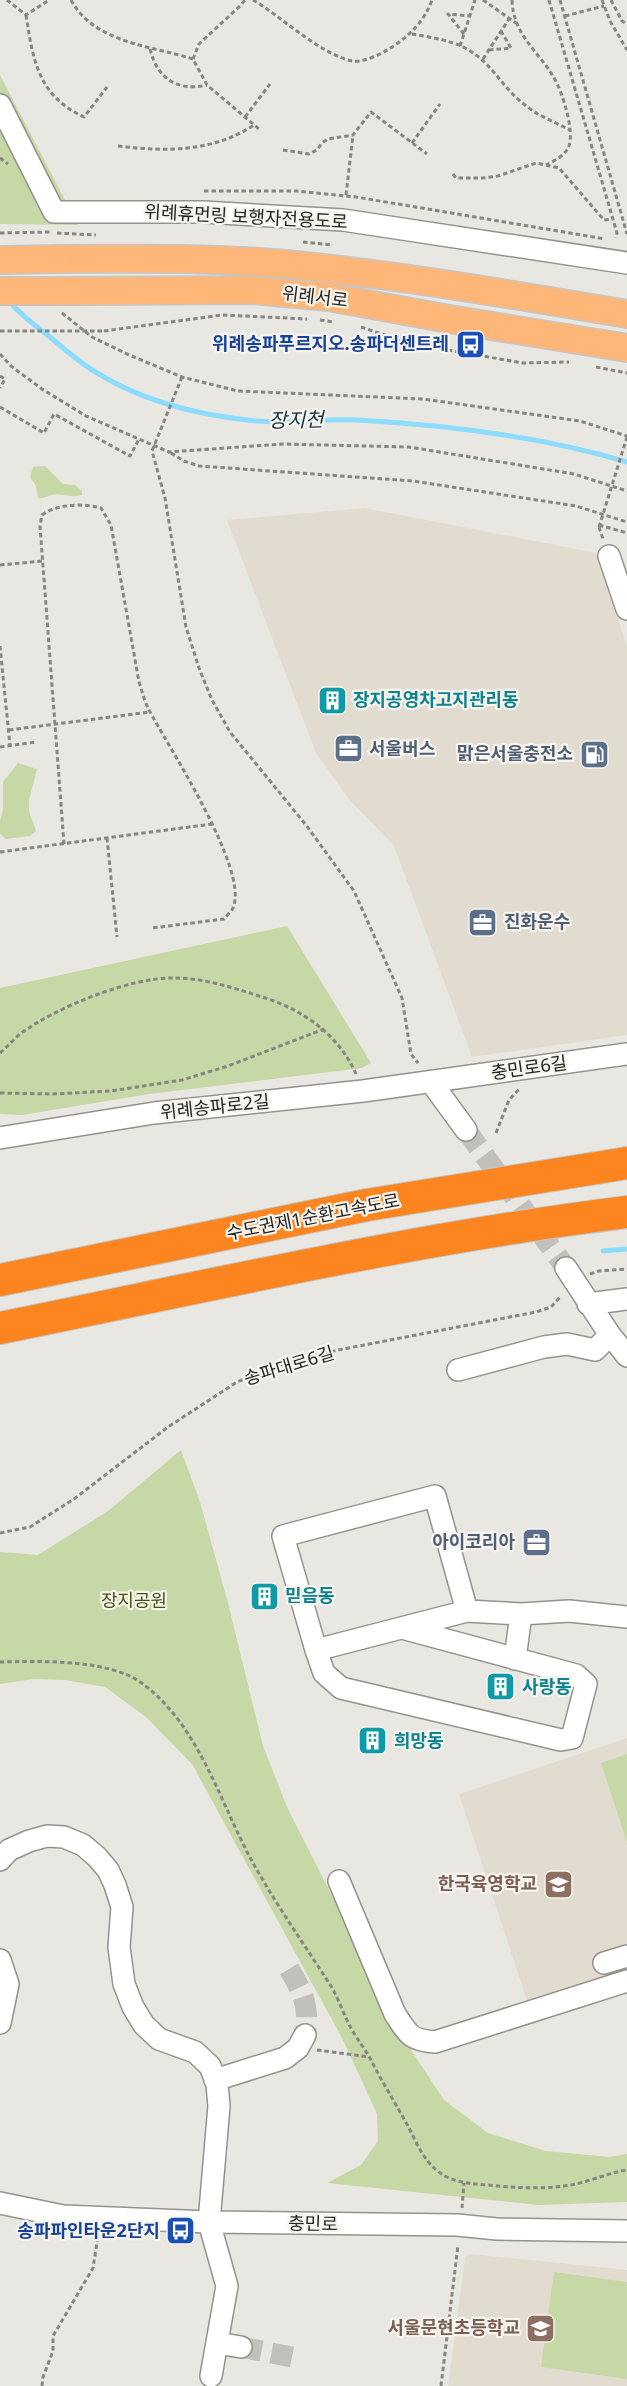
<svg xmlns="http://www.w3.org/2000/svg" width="627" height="2386" font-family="'Noto Sans','Noto Sans KR',sans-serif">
<rect width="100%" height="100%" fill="#e9e7e1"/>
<path fill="#e2dcd0" d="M 365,508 L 596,553 L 627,646 L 627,1035 L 472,1057 L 394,846 L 348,798 L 316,753 L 227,520 Z
M 627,1738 L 627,1975 L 529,2007 L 459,1794 Z
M 470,2254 L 627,2270 L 627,2386 L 448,2386 L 465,2258 Z"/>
<path fill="#c6d8a5" d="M 0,75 L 78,225 L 0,224 Z
M 45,466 L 63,484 L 75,485 L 82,491 L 82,495 C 71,498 62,493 52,495 C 46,496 44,499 38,498 L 36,486 L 30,477 L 33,467 Z
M 18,763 L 37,769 L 29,800 L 29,811 L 36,831 L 30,836 L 6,839 L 0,834 L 0,821 L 3,809 L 3,782 Z
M 287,926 L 371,1063 L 362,1068 L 149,1094 L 22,1115 L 0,1114 L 0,988 Z
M 181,1450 L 200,1502 L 228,1603 L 263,1746 L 287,1807 L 336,1904 L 376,1990 L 407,2044 L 444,2100 L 488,2133 L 546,2151 L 609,2157 L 627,2154 L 627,2202 L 539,2205 L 327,2183 L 361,2165 L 378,2141 L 377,2114 L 342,2038 L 192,1764 L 146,1717 L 105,1687 L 65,1680 L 34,1679 L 0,1684 L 0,1552 L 38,1555 L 108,1511 Z
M 627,1754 L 627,1842 L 601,1763 Z
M 554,2272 L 627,2282 L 627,2379 L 541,2367 Z"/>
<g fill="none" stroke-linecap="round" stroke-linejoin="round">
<path stroke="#8ddcfd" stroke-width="5" d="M 9,301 C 21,315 35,326 50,337 C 65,350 80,363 97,373 C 144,402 203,416 257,421 C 290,424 324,418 357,420 C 449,425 539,436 627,462
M 603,1251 L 627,1249"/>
<path stroke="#c2c0bb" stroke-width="21" stroke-dasharray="21 10" stroke-linecap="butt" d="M 466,1130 L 566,1268
M 289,1969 C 303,1992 310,2007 305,2035
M 241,2347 L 292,2357"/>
<defs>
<path id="minor" d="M 0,105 L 54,212 L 203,212 L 343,220 L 627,263
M 609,556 L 627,609
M 431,1082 L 466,1130
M 0,1138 L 154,1113 L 363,1091 L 627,1054
M 566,1268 L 610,1335 L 627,1356
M 588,1304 L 627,1299
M 458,1370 L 544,1347 L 567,1344 L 595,1350 L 610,1335
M 467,1611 L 435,1496 L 283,1536 L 316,1650 L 467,1611 L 521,1614 L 569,1611 L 627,1617
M 316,1650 L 324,1673 L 341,1688 L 561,1740 L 572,1738 L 586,1684 L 576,1675 L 402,1628
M 515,1659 L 521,1614
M 0,1860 L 9,1850 L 29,1841 L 47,1836 L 64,1837 L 83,1845 L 97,1857 L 108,1870 L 115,1885 L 122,1907 L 119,1947 L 124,1984 L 133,2007 L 144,2025 L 159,2039 L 195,2052 L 210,2066 L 217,2084 L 219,2106 L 209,2222 L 227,2286 L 211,2376
M 339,1881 L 395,2014 C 408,2034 410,2040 435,2042 L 627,1981
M 0,1960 L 8,1984 L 0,2023
M 604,1963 L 627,1956
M 215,2080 L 285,2058 L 298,2048 L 305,2035
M 0,2203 L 63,2216 L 209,2222 L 457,2225 L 497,2229 L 627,2231
M 217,2343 L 241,2347"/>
<path id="major" d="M 58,259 C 134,259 210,257 285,264 C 400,275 514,295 627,314
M 77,291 L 252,290 L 329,297 L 449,319 L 627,348"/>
<path id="highway" d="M 0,1280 L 367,1205 L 627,1163
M 0,1328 C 208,1286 416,1238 627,1212"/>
</defs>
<use href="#minor" stroke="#95928d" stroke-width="24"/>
<use href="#major" stroke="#c6c6c6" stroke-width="30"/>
<use href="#highway" stroke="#c6c6c6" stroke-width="34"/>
<path stroke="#888682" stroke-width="3" stroke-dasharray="4.5 3" stroke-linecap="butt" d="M 7,0 L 26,15 L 49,0
M 71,0 C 94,43 152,46 193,59 L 207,85 L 259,129
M 253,0 C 282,17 320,54 352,61 C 366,63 387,51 398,43 C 414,31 425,19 432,0
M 483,0 L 516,23
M 512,0 C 513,34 537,50 553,76 C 562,90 576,134 568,148 C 564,156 554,161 546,165
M 549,0 L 617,233 L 616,238
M 560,0 L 627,234
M 602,0 L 610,21 L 627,50
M 611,0 L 622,21 L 627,24
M 26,15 C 33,60 38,96 84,117 L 107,87
M 565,16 L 604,6
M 412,34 C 429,37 450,40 465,48 C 492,62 502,88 525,105 C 538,116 555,122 570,130
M 464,34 L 448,14 L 470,16
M 460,46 L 475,0
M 150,49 C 157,78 177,92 207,85
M 489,50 L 511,48 L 501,31
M 193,59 L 199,44 L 240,6 L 245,0
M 483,59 L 509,19
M 245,117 L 270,84
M 412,143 L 440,104
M 118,146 C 166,152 213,152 254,125
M 283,150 L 309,154 L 317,150 L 322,143 L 328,139 L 353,135 L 371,112 L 427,154
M 0,158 L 8,164
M 453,174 L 456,178 L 483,178 L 498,176 L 536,163 L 559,168 L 604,220 L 613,219
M 204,191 L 296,191 L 356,197 L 605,239
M 346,195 L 353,135
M 0,233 L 51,232
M 57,233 L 96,235
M 303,242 L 332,245
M 62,313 L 92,337 L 127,354 L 182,377 L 238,391 L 423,399 L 580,421 L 627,436
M 320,320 L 334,322
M 361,327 L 408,343 L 523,363 L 569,362
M 104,331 L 222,315 L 307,319
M 0,354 L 11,366 L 42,389 L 86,416 L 169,452 L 282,444 L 409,447 L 574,474 L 627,491
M 596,367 L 627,373
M 0,376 L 5,379 L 0,388
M 182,377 L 152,451 L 165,498 L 186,627 L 199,668 L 212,700 L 230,732 L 306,825 L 354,891 L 402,998 L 411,1054 L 418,1063
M 0,407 L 44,433 L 54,414 L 130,456 L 139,439
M 171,453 L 184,461 L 199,466 L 413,481 L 576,506 L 627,522
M 599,525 L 627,533
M 599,527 L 603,539
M 0,565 L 43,561
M 0,646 L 10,746
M 9,730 L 150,712
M 0,747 L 36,742
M 107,838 L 117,937
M 64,844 L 40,526 L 42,515 C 57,504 83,503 101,508 L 111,525 L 139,682 C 142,691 144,700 148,708 C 167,745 250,870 233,908 C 231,912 226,916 224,919 L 152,928
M 0,852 L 212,824
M 0,1053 C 7,1047 13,1040 20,1034 C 55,1008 130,977 174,978 C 203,978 231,987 259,996 C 300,1008 338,1033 356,1074
M 0,1093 L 53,1094 L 111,1091 L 182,1080 L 228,1066 L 324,1029
M 496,1133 L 509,1100 L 520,1088
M 590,1274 L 599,1271 L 627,1269
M 0,1533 L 30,1527 L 74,1499 L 168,1427 L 237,1382 L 288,1362 L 338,1350 L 536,1312 L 551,1307 L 561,1296
M 0,1662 C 40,1661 111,1659 143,1684 C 200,1727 220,1803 253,1863 C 276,1904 303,1943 329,1983 C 338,1996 343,2014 351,2028 C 357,2039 365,2049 371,2060 C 381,2080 393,2099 404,2119 C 417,2141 423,2165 447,2177 C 460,2183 473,2184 487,2185 C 521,2188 554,2191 587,2181 C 601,2177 613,2172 627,2170
M 317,2050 L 369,2057
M 462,2208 L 464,2183
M 42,2386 L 43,2377 L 53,2351 L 53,2336 L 93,2268 L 98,2236
M 441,2386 L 458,2245"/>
<use href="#minor" stroke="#fff" stroke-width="21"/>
<use href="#major" stroke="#feb679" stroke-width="27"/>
<use href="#highway" stroke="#fd851f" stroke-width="32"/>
<defs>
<path id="major-bridge" d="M 0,260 L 58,259
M 0,291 L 77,291"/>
</defs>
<use href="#major-bridge" stroke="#c6c6c6" stroke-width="30" stroke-linecap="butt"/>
<path stroke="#888682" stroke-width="3" stroke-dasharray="4.5 3" stroke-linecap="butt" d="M 0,331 L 104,331
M 599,527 L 627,437"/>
<use href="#major-bridge" stroke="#feb679" stroke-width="27"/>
</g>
<defs>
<symbol id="bus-square" viewBox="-11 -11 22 22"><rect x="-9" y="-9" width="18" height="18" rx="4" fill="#1a4fb4" stroke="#f7f4ee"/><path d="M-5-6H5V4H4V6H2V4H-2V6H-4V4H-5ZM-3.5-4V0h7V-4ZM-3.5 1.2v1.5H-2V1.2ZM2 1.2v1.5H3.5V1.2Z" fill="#fff"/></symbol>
<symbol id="building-square" viewBox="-11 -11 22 22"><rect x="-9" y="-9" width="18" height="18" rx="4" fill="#0f9aa8" stroke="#f7f4ee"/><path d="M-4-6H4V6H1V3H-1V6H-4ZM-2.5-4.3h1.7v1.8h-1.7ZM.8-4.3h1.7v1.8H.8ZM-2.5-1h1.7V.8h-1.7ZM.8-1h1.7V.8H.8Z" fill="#fff"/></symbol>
<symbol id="office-square" viewBox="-11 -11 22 22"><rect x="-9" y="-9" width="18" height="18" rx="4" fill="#5c6f8a" stroke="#f7f4ee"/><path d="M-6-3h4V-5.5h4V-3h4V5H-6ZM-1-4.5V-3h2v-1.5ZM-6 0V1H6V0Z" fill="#fff"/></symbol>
<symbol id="fuel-square" viewBox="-11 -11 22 22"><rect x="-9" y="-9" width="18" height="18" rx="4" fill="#5c6f8a" stroke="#f7f4ee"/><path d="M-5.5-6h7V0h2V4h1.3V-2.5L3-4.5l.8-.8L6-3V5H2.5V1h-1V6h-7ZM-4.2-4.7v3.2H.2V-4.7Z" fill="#fff"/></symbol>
<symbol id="school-square" viewBox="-11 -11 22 22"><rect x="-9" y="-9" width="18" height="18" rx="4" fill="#8d6e63" stroke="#f7f4ee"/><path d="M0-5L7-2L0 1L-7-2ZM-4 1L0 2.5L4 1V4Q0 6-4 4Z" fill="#fff"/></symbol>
</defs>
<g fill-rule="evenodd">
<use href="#bus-square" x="454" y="328" width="33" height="33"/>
<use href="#building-square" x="316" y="684" width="33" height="33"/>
<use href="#office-square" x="332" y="732" width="33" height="33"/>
<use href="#fuel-square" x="578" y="738" width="33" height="33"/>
<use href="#office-square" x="466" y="906" width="33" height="33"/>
<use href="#office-square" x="520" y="1526" width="33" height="33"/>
<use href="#building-square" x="248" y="1580" width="33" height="33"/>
<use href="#building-square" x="484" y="1670" width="33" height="33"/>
<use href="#building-square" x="356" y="1724" width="33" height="33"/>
<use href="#school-square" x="542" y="1868" width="33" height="33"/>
<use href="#bus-square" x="164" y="2214" width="33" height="33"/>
<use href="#school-square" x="524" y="2312" width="33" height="33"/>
</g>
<g text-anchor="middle" stroke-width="4.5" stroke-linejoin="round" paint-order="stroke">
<g font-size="18" fill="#252422" stroke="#f7f4ee">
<text transform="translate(246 217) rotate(3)" y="6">위례휴먼링 보행자전용도로</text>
<text transform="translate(315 297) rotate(7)" y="6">위례서로</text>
<text transform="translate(529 1068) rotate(-8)" y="6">충민로6길</text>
<text transform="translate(215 1107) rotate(-6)" y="6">위례송파로2길</text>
<text transform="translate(313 1217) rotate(-11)" y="6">수도권제1순환고속도로</text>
<text transform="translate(289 1366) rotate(-17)" y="6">송파대로6길</text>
<text transform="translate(313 2224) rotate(1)" y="6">충민로</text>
</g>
<g font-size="18" font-weight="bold" fill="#164399" stroke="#f7f4ee" text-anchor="end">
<text x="449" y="350">위례송파푸르지오.송파더센트레</text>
<text x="160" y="2237">송파파인타운2단지</text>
</g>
<g font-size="18" font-weight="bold" fill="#0d838f" stroke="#f7f4ee" text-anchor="start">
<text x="353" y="706">장지공영차고지관리동</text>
<text x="285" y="1602">믿음동</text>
<text x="522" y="1693">사랑동</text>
<text x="394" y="1747">희망동</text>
</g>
<g font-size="18" font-weight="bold" fill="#4e5e75" stroke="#f7f4ee" text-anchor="start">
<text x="369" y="755">서울버스</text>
<text x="573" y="760" text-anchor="end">맑은서울충전소</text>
<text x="504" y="928">진화운수</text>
<text x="515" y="1548" text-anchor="end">아이코리아</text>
</g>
<g font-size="18" fill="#43560e" stroke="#f7f4ee">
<text x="134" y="1607">장지공원</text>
</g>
<g font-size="18" font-weight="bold" fill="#785e54" stroke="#f7f4ee" text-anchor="end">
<text x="537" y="1890">한국육영학교</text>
<text x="520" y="2334">서울문현초등학교</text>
</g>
<g font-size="20" font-style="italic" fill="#0f3442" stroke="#f7f4ee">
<text transform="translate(296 420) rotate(-1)" y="7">장지천</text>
</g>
</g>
</svg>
